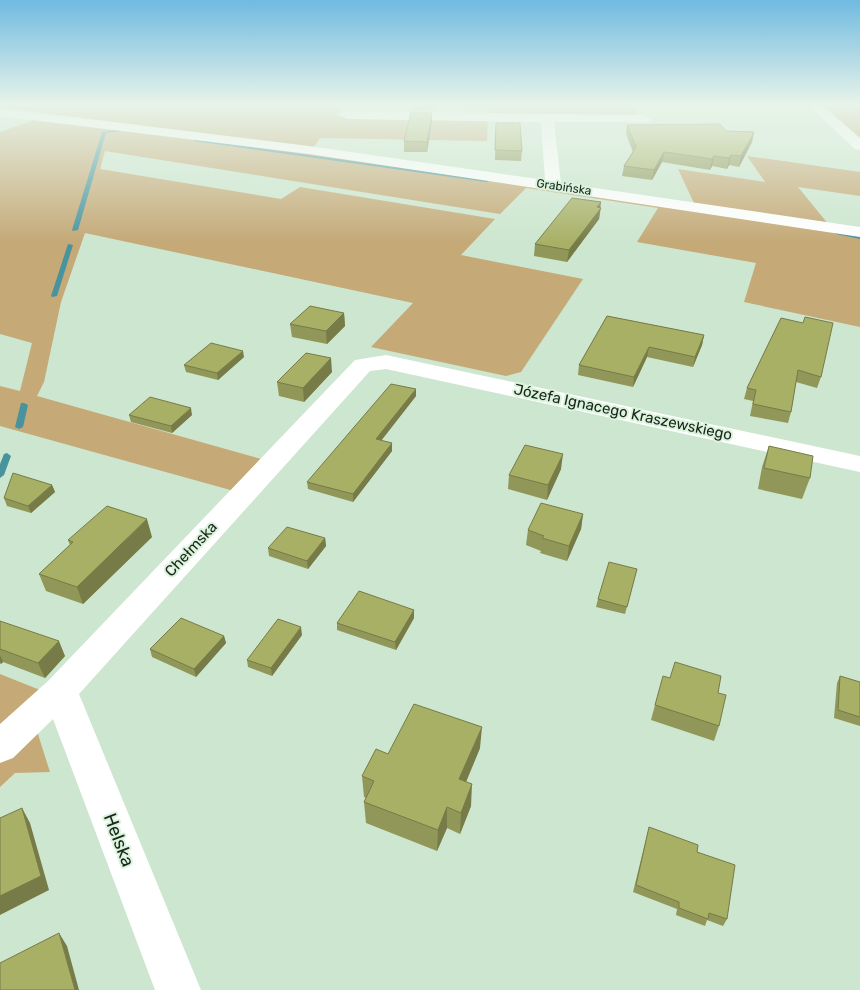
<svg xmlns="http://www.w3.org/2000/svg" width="860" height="990" font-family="Rubik,sans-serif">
<rect width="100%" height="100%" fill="#cde6cf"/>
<path fill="#c5a977" d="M 0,104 L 344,104 L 336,116 L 488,119 L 487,141 L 320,138 L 313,148 L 0,110 Z
M 443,104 L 632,104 L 636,114 L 632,118 L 486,115 L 488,108 Z
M 822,104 L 860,104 L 860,139 Z
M 37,119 L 230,142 L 860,234 L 860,327 L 744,302 L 756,263 L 637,242 L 658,208 L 526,188 L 500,214 L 105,151 L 100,169 L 281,199 L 300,187 L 495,219 L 461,255 L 583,279 L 521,372 L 506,376 L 371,347 L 413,303 L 85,233 L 61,302 L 44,382 L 37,396 L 265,460 L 234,491 L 0,426 L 0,386 L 20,391 L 32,343 L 0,334 L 0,132 Z
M 747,156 L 860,172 L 860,196 L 798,187 L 829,225 L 694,203 L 678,169 L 765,182 Z
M 0,674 L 40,690 L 0,731 Z
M 35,725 L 50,772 L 15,773 L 0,787 L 0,761 Z"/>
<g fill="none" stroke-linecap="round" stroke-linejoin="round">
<path fill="#48939e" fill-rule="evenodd" d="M 125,129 L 123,131 L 106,133 L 78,230 L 73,231 L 72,230 L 102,132 Z
M 195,139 L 487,180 L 489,181 L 487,182 L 193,141 Z
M 838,231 L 860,235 L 860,239 L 836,234 L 835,233 Z
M 68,244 L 73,245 L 57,296 L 52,297 L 51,296 Z
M 21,403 L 24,403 L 28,405 L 23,427 L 19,429 L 15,427 Z
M 7,453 L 11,456 L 4,475 L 0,478 L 0,464 L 4,454 Z"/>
<path fill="#fff" fill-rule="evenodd" d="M 807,104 L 821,104 L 860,138 L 860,150 L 855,149 Z
M 0,108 L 309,146 L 545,180 L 541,122 L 347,119 L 340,115 L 347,111 L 644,115 L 651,119 L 649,122 L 554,122 L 561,183 L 860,227 L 860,237 L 309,154 L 0,116 Z
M 386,355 L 860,456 L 860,472 L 386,369 L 370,371 L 79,694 L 201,990 L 155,990 L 53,719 L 13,758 L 0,763 L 0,724 L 48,681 L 355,360 Z"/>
</g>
<path fill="#909758" d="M 414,104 L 435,104 L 434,110 L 414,110 Z
M 432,122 L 427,152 L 404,152 L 404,141 Z
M 496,123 L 522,151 L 521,161 L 495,160 Z
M 627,125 L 726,131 L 754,132 L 752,142 L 739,167 L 729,165 L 727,169 L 712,166 L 710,170 L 662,162 L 652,180 L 622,176 L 624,166 L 633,152 L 626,134 Z
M 600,207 L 601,208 L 599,219 L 567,262 L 534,256 L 535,244 Z
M 344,313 L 345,326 L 327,344 L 292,337 L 290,324 Z
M 607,316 L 704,335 L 702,345 L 693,367 L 647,357 L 633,387 L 578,375 L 579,365 Z
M 781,318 L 821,377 L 817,388 L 796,382 L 791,412 L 788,423 L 750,416 L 753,401 L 744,399 L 747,388 Z
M 244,357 L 218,380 L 186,372 L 184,365 Z
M 332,372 L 304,402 L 279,396 L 277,382 Z
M 416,389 L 416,396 L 381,441 L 392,451 L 353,502 L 308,489 L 307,482 Z
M 129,415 L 192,415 L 172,433 L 131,422 Z
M 769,446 L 810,478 L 802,499 L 758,489 L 762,467 Z
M 561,469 L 547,500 L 508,489 L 509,475 Z
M 52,485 L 55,492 L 31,513 L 7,506 L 4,498 Z
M 583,514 L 581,529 L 567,561 L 540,553 L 541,551 L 526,545 L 528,530 Z
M 152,537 L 83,604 L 46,591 L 39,574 L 70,545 L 68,540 Z
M 325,538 L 326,546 L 308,569 L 269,556 L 268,548 Z
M 637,569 L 625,614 L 596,607 L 598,599 Z
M 414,610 L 414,618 L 396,650 L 337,630 L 337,623 Z
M 0,621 L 65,656 L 45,678 L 3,662 L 1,664 L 0,663 Z
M 302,635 L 272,676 L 248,667 L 247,660 Z
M 224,636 L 226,643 L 196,677 L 152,657 L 150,649 Z
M 840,676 L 860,682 L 860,726 L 834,718 L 837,683 Z
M 670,678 L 718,693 L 719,726 L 714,741 L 651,720 L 655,705 Z
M 480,748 L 466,782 L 471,806 L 460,834 L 447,828 L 437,851 L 366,823 L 364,802 L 366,798 L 364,797 L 362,776 L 388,754 Z
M 649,827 L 697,852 L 727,919 L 723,926 L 707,920 L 705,926 L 676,915 L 677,909 L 633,892 Z"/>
<path fill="#767b47" d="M 432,113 L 432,122 L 427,152 L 427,142 Z
M 754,132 L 752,142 L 739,167 L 741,156 Z
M 664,152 L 662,162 L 652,180 L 654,170 Z
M 731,155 L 729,165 L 727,169 L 729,158 Z
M 714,156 L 712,166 L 710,170 L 712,159 Z
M 601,202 L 599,219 L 567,262 L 569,250 Z
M 344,313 L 345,326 L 327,344 L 326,331 Z
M 704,335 L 702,345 L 693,367 L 695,357 Z
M 649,347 L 647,357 L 633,387 L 634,377 Z
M 243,351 L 244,357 L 218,380 L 217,373 Z
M 331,358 L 332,372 L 304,402 L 303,388 Z
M 416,389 L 416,396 L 376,447 L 376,439 Z
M 191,408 L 192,415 L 172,433 L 171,426 Z
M 392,443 L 392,451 L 353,502 L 353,494 Z
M 563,454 L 561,469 L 547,500 L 548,485 Z
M 52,485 L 55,492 L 31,513 L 28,506 Z
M 583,514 L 581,529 L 567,561 L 569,546 Z
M 147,519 L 152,537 L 83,604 L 77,587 Z
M 325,538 L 326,546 L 308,569 L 307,561 Z
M 414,610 L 414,618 L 396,650 L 395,642 Z
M 301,627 L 302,635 L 272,676 L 271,668 Z
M 224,636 L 226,643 L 196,677 L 194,669 Z
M 59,641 L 65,656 L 45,678 L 38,663 Z
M 0,655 L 3,662 L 1,664 L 0,661 Z
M 482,727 L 480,748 L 458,801 L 459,779 Z
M 472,784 L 471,806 L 460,834 L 461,813 Z
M 447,807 L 447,828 L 437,851 L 438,830 Z
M 22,808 L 30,823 L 49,890 L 0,915 L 0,896 Z
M 59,933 L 67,946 L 79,990 L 75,990 Z"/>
<path fill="#a8b066" stroke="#767b47" d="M 414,104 L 434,104 L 434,106 L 414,105 Z
M 411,112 L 432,113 L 427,142 L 404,141 Z
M 496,123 L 520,123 L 522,151 L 495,150 Z
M 720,124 L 726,131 L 754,132 L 741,156 L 731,155 L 729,158 L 714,156 L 712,159 L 664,152 L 654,170 L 624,166 L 636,147 L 627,125 Z
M 572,198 L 601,202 L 597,207 L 601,208 L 569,250 L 535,244 Z
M 310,306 L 344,313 L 326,331 L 290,324 Z
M 607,316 L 704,335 L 695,357 L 649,347 L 634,377 L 579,365 Z
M 805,317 L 833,323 L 821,377 L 798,370 L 791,412 L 753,404 L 756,390 L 747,388 L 781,318 L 803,323 Z
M 211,343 L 243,351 L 217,373 L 184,365 Z
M 306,353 L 331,358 L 303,388 L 277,382 Z
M 391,384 L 416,389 L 376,439 L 392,443 L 353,494 L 307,482 Z
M 150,397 L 191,408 L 171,426 L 129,415 Z
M 525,445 L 563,454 L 548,485 L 509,475 Z
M 769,446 L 813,456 L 810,478 L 764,468 Z
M 13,473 L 52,485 L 28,506 L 4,498 Z
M 541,503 L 583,514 L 569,546 L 542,538 L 544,536 L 528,530 Z
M 107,506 L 147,519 L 77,587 L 39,574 L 73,542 L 68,540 Z
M 287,527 L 325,538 L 307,561 L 268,548 Z
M 609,562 L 637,569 L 627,607 L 598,599 Z
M 359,591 L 414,610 L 395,642 L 337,623 Z
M 181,618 L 224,636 L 194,669 L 150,649 Z
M 278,619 L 301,627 L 271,668 L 247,660 Z
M 0,621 L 59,641 L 38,663 L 0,649 Z
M 675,662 L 721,676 L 718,693 L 726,695 L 719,726 L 655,705 L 663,676 L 670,678 Z
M 840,676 L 860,682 L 860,717 L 838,710 Z
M 414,704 L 482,727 L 459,779 L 472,784 L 461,813 L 447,807 L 438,830 L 364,802 L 374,781 L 362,776 L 376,749 L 388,754 Z
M 22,808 L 41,876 L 0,896 L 0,818 Z
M 649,827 L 698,845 L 697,852 L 735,865 L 727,919 L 709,913 L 708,919 L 679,908 L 679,902 L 636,885 Z
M 59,933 L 75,990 L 0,990 L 0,963 Z"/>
<linearGradient id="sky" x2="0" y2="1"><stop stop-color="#70bae1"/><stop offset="0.43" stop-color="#e8f4e9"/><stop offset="1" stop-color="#e8f4e9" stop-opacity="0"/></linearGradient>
<rect width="860" height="243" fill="url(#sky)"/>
<g text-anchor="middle" stroke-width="4" stroke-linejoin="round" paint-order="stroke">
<g font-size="12" fill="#1b241b" stroke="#daf3dc">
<text transform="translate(564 187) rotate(8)" y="4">Grabińska</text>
</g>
<g font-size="15" fill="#1b241b" stroke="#daf3dc">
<text transform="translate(623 412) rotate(12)" y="5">Józefa Ignacego Kraszewskiego</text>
<text transform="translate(191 549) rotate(-47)" y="5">Chełmska</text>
</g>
<g font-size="18" fill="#1b241b" stroke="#daf3dc">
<text transform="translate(119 840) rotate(69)" y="6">Helska</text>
</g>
</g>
</svg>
